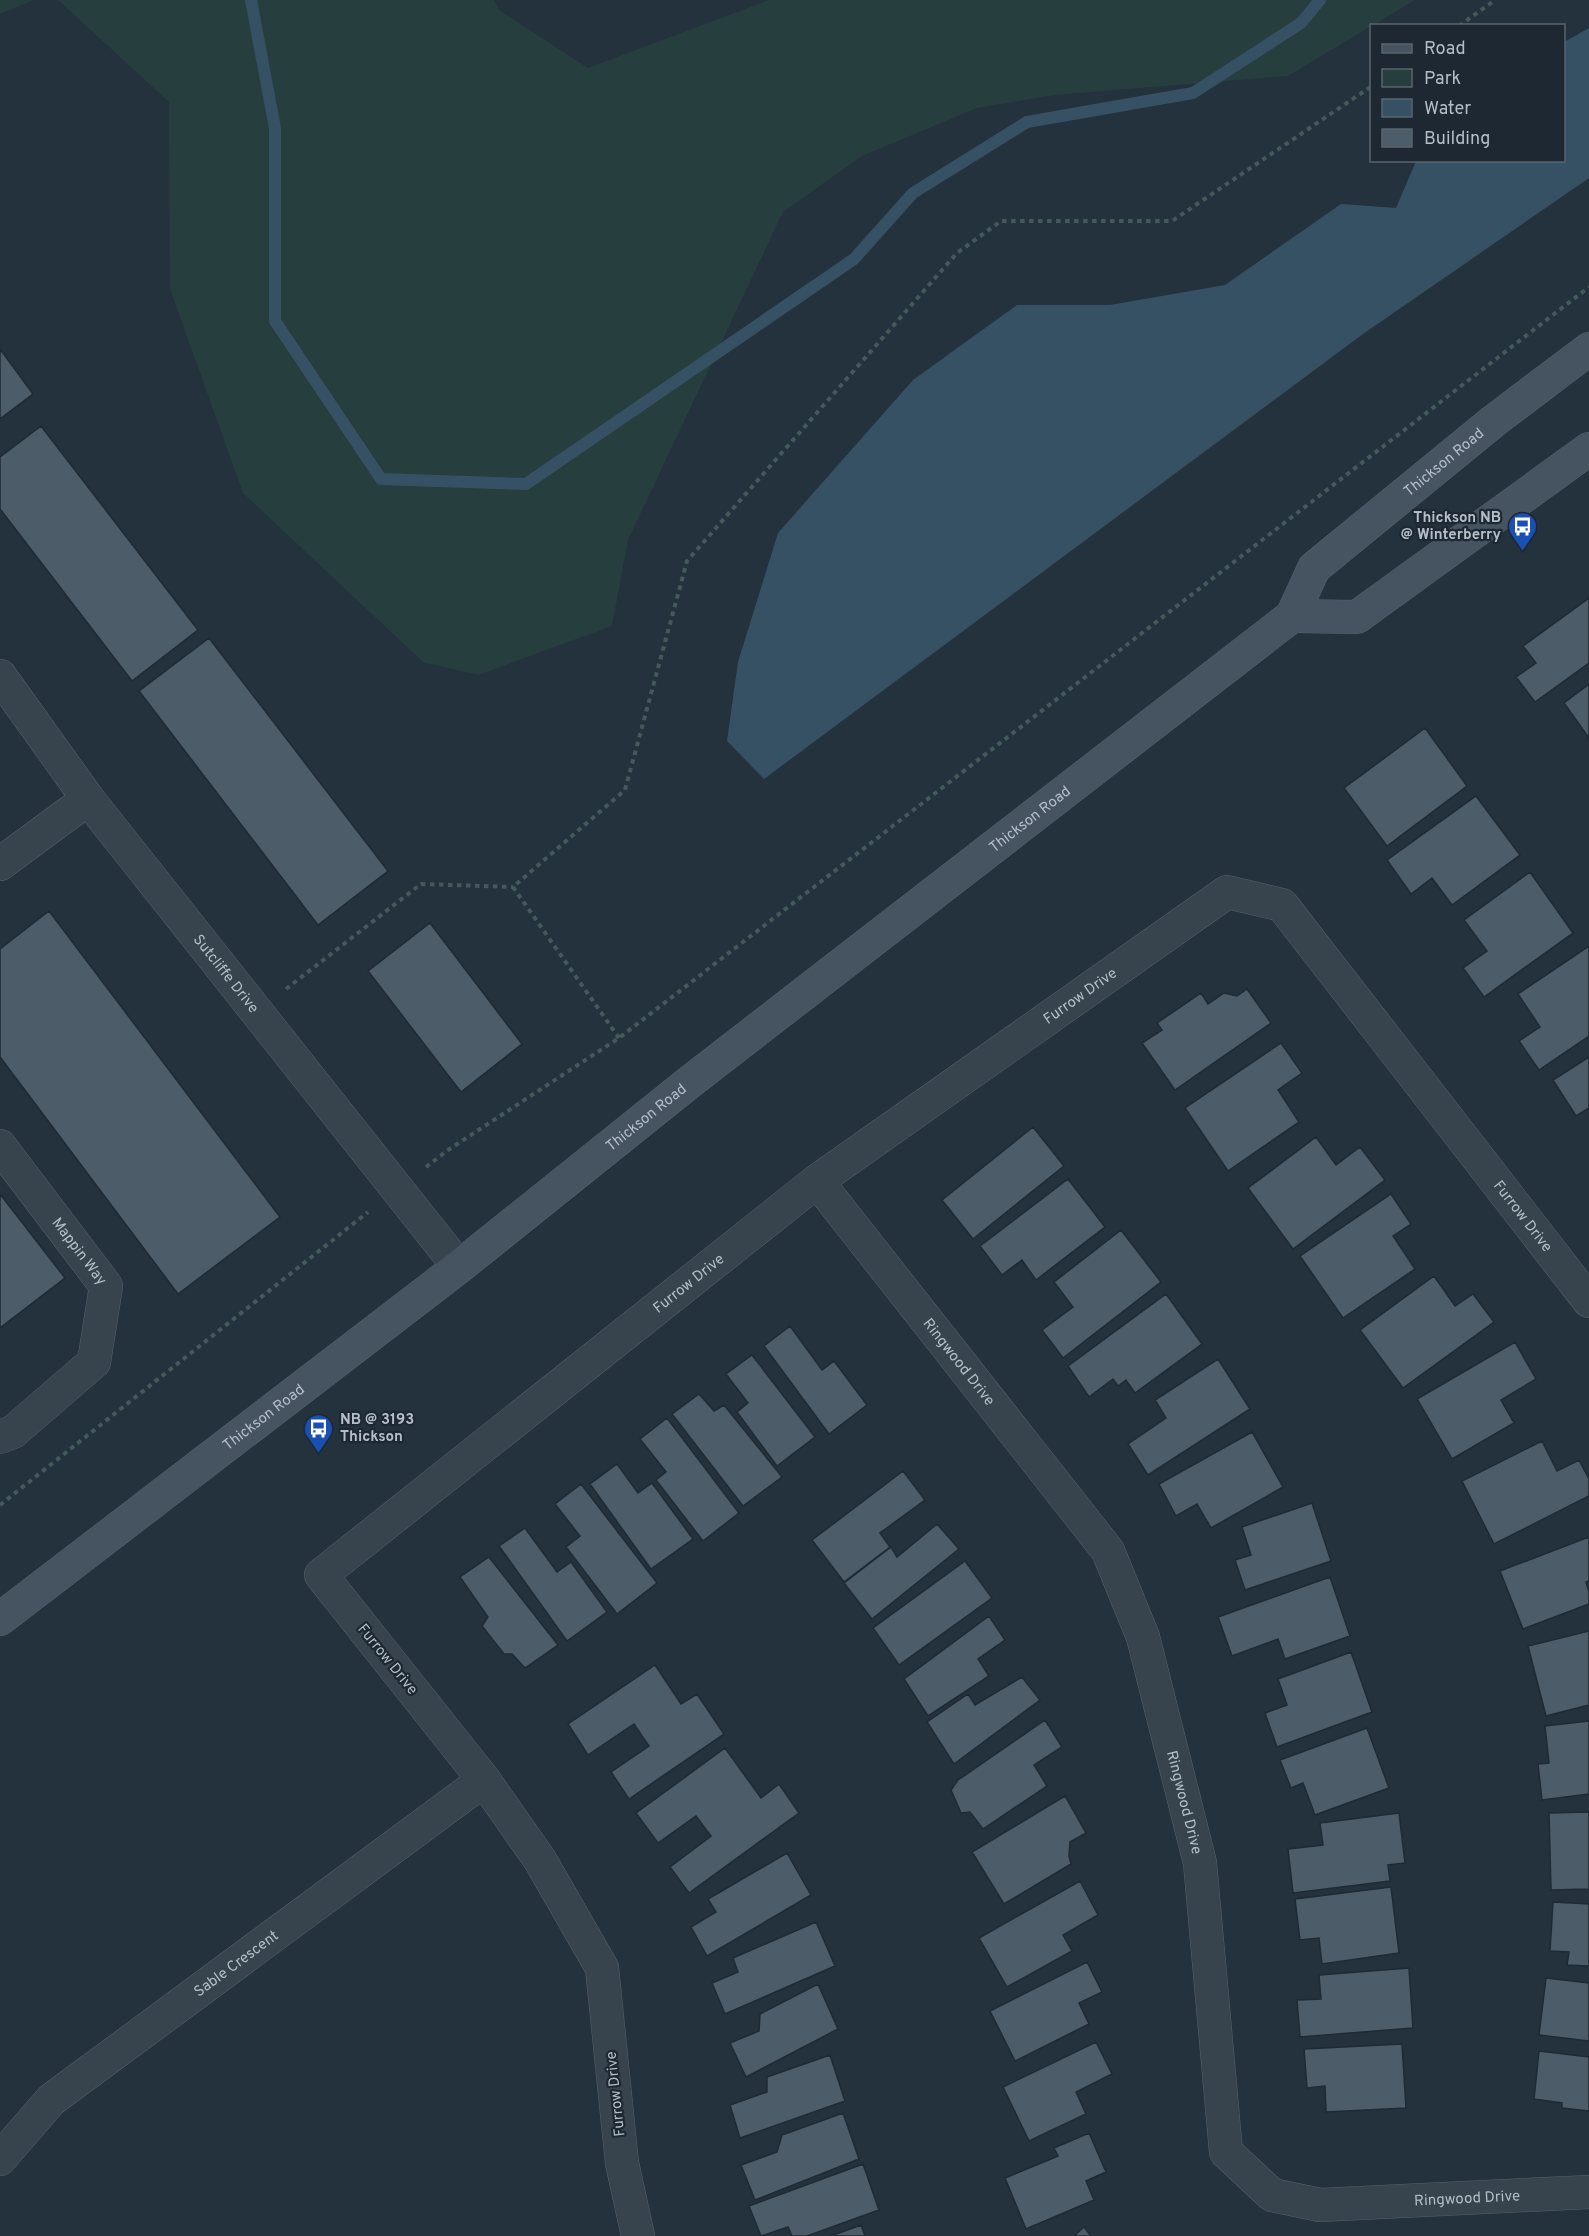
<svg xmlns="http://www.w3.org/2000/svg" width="1589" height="2236" font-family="Overpass,sans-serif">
<rect width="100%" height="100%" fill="#24323d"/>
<path fill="#263e3d" d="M 0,0 L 34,0 L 0,14 Z
M 58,0 L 494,0 L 499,10 L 588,68 L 769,0 L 1415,0 L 1288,76 L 1054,95 L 977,108 L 862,156 L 783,212 L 628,540 L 612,626 L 478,675 L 423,662 L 243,493 L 170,289 L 169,102 Z"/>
<path fill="#375164" d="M 1589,28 L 1589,178 L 1363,334 L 764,779 L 727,741 L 738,662 L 778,533 L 913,380 L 1017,305 L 1110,305 L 1225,285 L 1341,204 L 1396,208 L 1416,161 L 1564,160 L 1564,42 Z"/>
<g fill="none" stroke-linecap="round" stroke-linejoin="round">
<path stroke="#375164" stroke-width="12" d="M 251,0 L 275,128 L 275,321 L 381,479 L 526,484 L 854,259 L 913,193 L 1027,122 L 1193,93 L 1301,23 L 1320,0"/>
</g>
<path fill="#4c5c68" stroke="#1f2a34" stroke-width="1.5" d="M 0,349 L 33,394 L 0,419 Z
M 41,426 L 198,630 L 132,681 L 0,509 L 0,457 Z
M 1589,598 L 1589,663 L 1535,702 L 1516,677 L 1536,663 L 1523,646 Z
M 209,638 L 388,871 L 318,925 L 139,691 Z
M 1589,684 L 1589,738 L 1564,703 Z
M 1425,728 L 1467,786 L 1387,846 L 1344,788 Z
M 1476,796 L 1520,855 L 1452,905 L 1432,878 L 1411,894 L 1387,860 Z
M 1530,872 L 1573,933 L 1484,997 L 1463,968 L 1487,951 L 1464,920 Z
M 49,911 L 280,1217 L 178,1294 L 0,1057 L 0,949 Z
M 430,923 L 522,1044 L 461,1092 L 368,971 Z
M 1589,946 L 1589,1036 L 1539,1070 L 1519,1041 L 1540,1027 L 1518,994 Z
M 1247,989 L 1271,1023 L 1175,1090 L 1142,1043 L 1162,1030 L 1157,1023 L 1201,993 L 1208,1004 L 1224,993 L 1237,996 Z
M 1281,1043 L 1302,1073 L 1278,1090 L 1299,1122 L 1228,1171 L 1185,1108 Z
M 1589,1057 L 1589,1108 L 1576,1116 L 1553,1080 Z
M 1033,1127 L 1064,1166 L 973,1239 L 942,1200 Z
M 1316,1137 L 1336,1165 L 1360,1147 L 1385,1180 L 1293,1249 L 1248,1188 Z
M 1068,1179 L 1105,1227 L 1036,1280 L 1022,1260 L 1002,1275 L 980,1246 Z
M 0,1194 L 65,1278 L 0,1328 Z
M 1391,1194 L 1411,1224 L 1393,1236 L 1415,1269 L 1343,1318 L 1300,1256 Z
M 1121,1230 L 1161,1282 L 1063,1358 L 1042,1330 L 1073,1307 L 1054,1282 Z
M 1434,1276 L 1455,1306 L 1473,1294 L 1494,1322 L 1403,1388 L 1360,1330 Z
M 1166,1294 L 1202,1344 L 1135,1393 L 1126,1380 L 1118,1386 L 1113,1379 L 1089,1397 L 1068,1366 Z
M 790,1326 L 822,1370 L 834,1361 L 867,1405 L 829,1434 L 764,1346 Z
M 1515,1342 L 1536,1379 L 1501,1400 L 1514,1423 L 1452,1459 L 1417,1399 Z
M 752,1355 L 815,1437 L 777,1466 L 737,1412 L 748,1403 L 726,1374 Z
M 1218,1359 L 1250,1409 L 1148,1475 L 1128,1444 L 1166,1418 L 1155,1400 Z
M 699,1394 L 714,1411 L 724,1405 L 782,1477 L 743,1506 L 672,1414 Z
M 667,1418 L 739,1513 L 703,1541 L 656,1480 L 666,1472 L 640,1439 Z
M 1252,1432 L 1283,1487 L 1211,1528 L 1197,1504 L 1176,1516 L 1159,1484 Z
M 1542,1441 L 1557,1471 L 1579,1460 L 1589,1479 L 1589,1496 L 1494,1544 L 1462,1481 Z
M 617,1464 L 638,1493 L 652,1483 L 693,1539 L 651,1569 L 590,1484 Z
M 903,1471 L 925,1500 L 880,1533 L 890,1547 L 844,1582 L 812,1540 Z
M 581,1484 L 657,1583 L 617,1614 L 566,1547 L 580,1536 L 555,1504 Z
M 1312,1503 L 1331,1561 L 1245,1590 L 1235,1560 L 1251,1555 L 1242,1527 Z
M 937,1524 L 959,1549 L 872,1619 L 844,1583 L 891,1547 L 897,1557 Z
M 525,1528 L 557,1572 L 571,1562 L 607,1612 L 567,1641 L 499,1546 Z
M 1589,1537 L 1589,1581 L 1586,1582 L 1589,1592 L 1589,1604 L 1523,1629 L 1500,1571 Z
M 489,1557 L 558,1645 L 525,1668 L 512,1654 L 504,1654 L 482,1626 L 488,1617 L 460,1577 Z
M 965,1561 L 992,1598 L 899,1665 L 873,1628 Z
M 1330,1577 L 1350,1636 L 1285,1659 L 1278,1639 L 1232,1656 L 1218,1617 Z
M 989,1616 L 1005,1640 L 978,1659 L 989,1676 L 928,1716 L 904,1679 Z
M 1589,1631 L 1589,1705 L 1546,1716 L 1528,1646 Z
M 1351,1652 L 1372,1712 L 1277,1747 L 1265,1713 L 1287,1705 L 1278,1679 Z
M 655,1665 L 681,1704 L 697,1694 L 724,1734 L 629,1799 L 611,1772 L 649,1746 L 634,1724 L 588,1755 L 568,1724 Z
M 1022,1677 L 1040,1700 L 954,1764 L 927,1722 L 968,1694 L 975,1705 Z
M 1045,1720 L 1062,1747 L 1034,1765 L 1047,1786 L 983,1829 L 970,1812 L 961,1813 L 951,1790 L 958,1780 Z
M 1589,1721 L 1589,1794 L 1542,1800 L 1538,1764 L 1549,1763 L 1545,1726 Z
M 1367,1728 L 1389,1788 L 1315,1815 L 1303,1783 L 1291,1788 L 1280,1760 Z
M 725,1748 L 761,1798 L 779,1784 L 799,1813 L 689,1893 L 670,1867 L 711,1836 L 696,1816 L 658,1843 L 636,1813 Z
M 1065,1796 L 1086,1833 L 1070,1842 L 1069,1856 L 1071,1864 L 1004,1904 L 972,1852 Z
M 1589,1812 L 1589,1889 L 1551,1890 L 1549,1813 Z
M 1399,1813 L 1405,1863 L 1388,1865 L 1390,1881 L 1293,1893 L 1288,1849 L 1323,1845 L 1320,1823 Z
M 787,1853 L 811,1895 L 707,1956 L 691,1927 L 716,1912 L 708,1899 Z
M 1080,1881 L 1098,1915 L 1063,1935 L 1072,1951 L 1007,1987 L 979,1938 Z
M 1391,1887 L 1399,1953 L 1322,1964 L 1319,1938 L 1300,1940 L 1295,1899 Z
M 1553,1902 L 1589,1904 L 1589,1966 L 1567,1965 L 1569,1952 L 1550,1951 Z
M 816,1922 L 835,1966 L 725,2014 L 712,1983 L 738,1972 L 733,1958 Z
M 1087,1962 L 1102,1992 L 1079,2003 L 1089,2024 L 1015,2061 L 990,2011 Z
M 1409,1968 L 1413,2028 L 1300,2037 L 1297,2000 L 1321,1999 L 1319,1975 Z
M 1546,1978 L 1589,1983 L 1589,2041 L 1539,2035 Z
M 818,1984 L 838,2029 L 746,2077 L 730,2043 L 759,2031 L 760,2014 Z
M 1096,2042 L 1112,2074 L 1076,2092 L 1086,2114 L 1029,2141 L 1003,2087 Z
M 1402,2044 L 1406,2108 L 1326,2112 L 1325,2086 L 1307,2088 L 1304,2049 Z
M 1539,2051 L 1589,2057 L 1589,2111 L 1562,2108 L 1562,2103 L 1534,2099 Z
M 830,2055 L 845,2101 L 740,2138 L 730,2105 L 767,2092 L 767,2077 Z
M 843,2113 L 859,2159 L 755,2200 L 741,2165 L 777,2152 L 782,2135 Z
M 1089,2133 L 1106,2172 L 1086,2181 L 1094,2200 L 1026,2229 L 1005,2178 L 1058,2156 L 1054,2148 Z
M 863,2164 L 879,2210 L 807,2236 L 792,2236 L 788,2227 L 761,2236 L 749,2206 Z
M 861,2225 L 865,2236 L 831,2236 Z
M 1084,2227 L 1091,2236 L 1074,2236 Z"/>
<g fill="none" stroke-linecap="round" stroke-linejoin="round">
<defs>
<g id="street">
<path id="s1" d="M 0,676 L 88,799 L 459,1267"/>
<path d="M 0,864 L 88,799"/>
<path id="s2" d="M 0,1146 L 106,1286 L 94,1362 L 13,1432 L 0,1437"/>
<path id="s3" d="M 817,1181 L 1108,1551 L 1143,1637 L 1200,1863 L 1226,2152 L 1272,2195 L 1320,2205 L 1589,2192"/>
<path id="s4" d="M 0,2159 L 51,2100 L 484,1780"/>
<path id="s5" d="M 638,2236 L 622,2163 L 602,1968 L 540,1860 L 484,1780 L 321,1575 L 817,1181 L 1227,892 L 1282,905 L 1589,1301"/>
</g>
<g id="secondary">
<path d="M 1292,616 L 1357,617 L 1589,449"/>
<path id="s6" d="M 0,1619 L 459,1267 L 691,1081 L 1292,616 L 1314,568 L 1495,420 L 1589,349"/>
</g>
</defs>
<use href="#street" stroke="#56616b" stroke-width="34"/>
<use href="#secondary" stroke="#56616b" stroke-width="34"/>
<path stroke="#445a5a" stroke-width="4" stroke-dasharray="4.5 4.5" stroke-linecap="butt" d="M 1459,26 L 1495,0
M 286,989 L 421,884 L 513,887
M 619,1038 L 513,887 L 625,790 L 687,561 L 957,253 L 1001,221 L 1172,221 L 1372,86
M 426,1167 L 448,1150 L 619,1038 L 1589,287
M 0,1505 L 368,1212"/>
<use href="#street" stroke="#38444d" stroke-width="33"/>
<use href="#secondary" stroke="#465360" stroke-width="33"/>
</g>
<defs>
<symbol id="bus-pin" viewBox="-11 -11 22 30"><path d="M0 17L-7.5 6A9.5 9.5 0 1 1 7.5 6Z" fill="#1a4fb4" stroke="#1d2832"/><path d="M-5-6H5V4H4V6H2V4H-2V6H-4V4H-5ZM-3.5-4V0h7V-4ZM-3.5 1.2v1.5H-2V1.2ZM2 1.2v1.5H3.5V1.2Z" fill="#fff"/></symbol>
</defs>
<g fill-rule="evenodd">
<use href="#bus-pin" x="1506" y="510" width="33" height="45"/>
<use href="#bus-pin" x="302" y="1412" width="33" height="45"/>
</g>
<g text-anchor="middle" stroke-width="4.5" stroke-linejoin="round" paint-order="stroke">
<g font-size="15" fill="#b3bec8" stroke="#1d2832">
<text dy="5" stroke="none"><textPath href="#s6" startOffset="1856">Thickson Road</textPath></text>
<text dy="5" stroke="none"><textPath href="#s6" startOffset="1304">Thickson Road</textPath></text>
<text dy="5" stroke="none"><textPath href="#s1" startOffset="374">Sutcliffe Drive</textPath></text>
<text dy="5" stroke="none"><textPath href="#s5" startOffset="1710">Furrow Drive</textPath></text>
<text dy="5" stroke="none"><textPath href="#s6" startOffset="818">Thickson Road</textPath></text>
<text dy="5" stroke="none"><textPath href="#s5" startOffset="2340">Furrow Drive</textPath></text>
<text dy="5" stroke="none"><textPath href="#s2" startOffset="132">Mappin Way</textPath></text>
<text dy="5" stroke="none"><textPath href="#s5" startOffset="1224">Furrow Drive</textPath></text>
<text dy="5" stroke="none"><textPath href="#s3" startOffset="230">Ringwood Drive</textPath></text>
<text dy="5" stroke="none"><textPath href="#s6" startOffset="332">Thickson Road</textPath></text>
<text transform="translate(388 1659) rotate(51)" y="5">Furrow Drive</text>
<text dy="5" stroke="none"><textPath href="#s3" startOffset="734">Ringwood Drive</textPath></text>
<text dy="5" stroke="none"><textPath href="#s4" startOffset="308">Sable Crescent</textPath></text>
<text transform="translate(615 2094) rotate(-96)" y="5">Furrow Drive</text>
<text dy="5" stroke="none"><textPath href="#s3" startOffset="1346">Ringwood Drive</textPath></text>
</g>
<g font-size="15" font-weight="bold" fill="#b3bec8" stroke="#1d2832" text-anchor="end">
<text x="1501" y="522">Thickson NB<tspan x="1501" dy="17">@ Winterberry</tspan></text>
<text x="340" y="1424" text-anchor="start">NB @ 3193<tspan x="340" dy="17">Thickson</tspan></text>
</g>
</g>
<rect x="1370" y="24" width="195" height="138" fill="#1d2832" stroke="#59646e" stroke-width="1.5"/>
<rect x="1382" y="44" width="30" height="9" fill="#465360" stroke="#59646e" stroke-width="1.5"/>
<text x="1424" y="54" font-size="18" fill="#b3bec8">Road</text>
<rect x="1382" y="69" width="30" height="18" fill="#263e3d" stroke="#59646e" stroke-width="1.5"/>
<text x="1424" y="84" font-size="18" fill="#b3bec8">Park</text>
<rect x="1382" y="99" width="30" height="18" fill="#375164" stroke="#59646e" stroke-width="1.5"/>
<text x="1424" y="114" font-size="18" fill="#b3bec8">Water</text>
<rect x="1382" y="129" width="30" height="18" fill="#4c5c68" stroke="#59646e" stroke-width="1.5"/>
<text x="1424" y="144" font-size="18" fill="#b3bec8">Building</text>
</svg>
